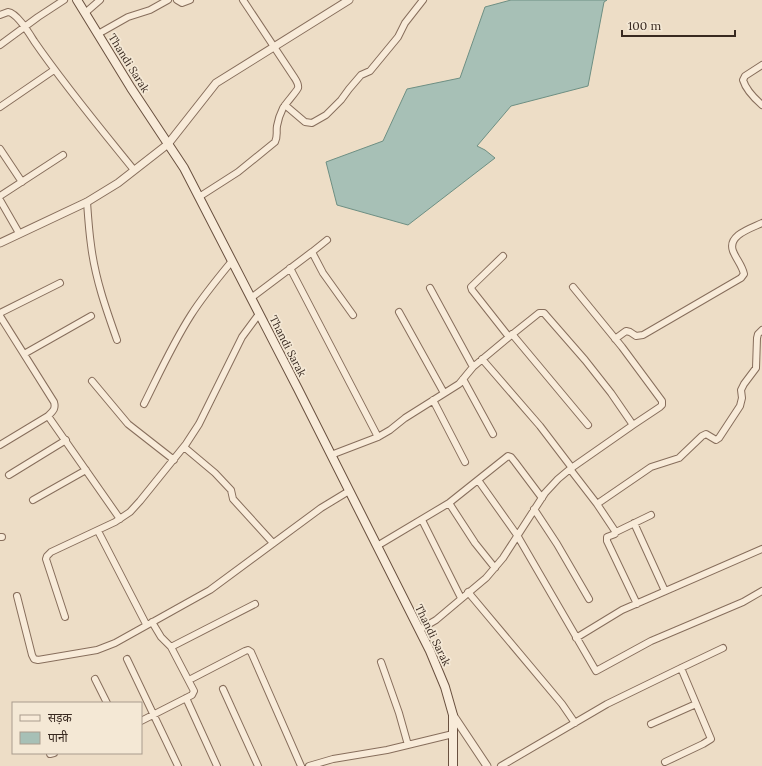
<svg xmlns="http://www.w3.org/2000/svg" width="762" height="766" font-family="Lora,'Noto Sans Devanagari',serif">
<rect width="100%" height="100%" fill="#edddc6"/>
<path fill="#a7c0b6" stroke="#6e8f83" d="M 511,0 L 607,0 L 604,2 L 588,86 L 511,106 L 477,146 L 485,150 L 495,158 L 408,225 L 337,205 L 326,162 L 383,141 L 407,89 L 460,78 L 485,7 Z"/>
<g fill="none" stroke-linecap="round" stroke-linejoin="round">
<defs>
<path id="minor" d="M 177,0 L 182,3 L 190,0
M 85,13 L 100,0
M 0,15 L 8,12 C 17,13 29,33 34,41 C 65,86 100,128 134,170
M 98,34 L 128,17 L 150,10 L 168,0
M 0,45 L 38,17 L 64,0
M 762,65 L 745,76 L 743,80 C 746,90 754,98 762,105
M 285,105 L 305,122 L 312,123 L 326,115 L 341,100 L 349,89 L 361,75 L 370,71 L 398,37 L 405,23 L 423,0
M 0,107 L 54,70
M 0,149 L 22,182
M 0,196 L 63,155
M 199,197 L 238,172 L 275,142 C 278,136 276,132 277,126 C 278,120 280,114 283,108 C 286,103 297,91 298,88 C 299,84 296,80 294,77 L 243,0
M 0,200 L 19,233
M 87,202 C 88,216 89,231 91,245 C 95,278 106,309 117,340
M 312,252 L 323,273 L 353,315
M 290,268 L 378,437
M 573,287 L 622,347 L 662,401 L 662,405 L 660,407 L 633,425
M 430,288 L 473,367
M 251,298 L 312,252 L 327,240
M 399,312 L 444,393
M 0,313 L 60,283
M 0,316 L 54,402 C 56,409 53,411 48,416 L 0,445
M 512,334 L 588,425
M 615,339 L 626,331 L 630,332 L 636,336 L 643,335 L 741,278 L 744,274 C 742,265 736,259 733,251 C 727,235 752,228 762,223
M 24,354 L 91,316
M 482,359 L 540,426 L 572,468
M 463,379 L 493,434
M 92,381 L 128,424 L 174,460
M 433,400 L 465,462
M 144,404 C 159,374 173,343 191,315 C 203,296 218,278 232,261
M 48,416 L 120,519
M 184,447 L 215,473 L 231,490 L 233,499 L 273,543
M 331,455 L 378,437 L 390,430 L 405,418 L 459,384 L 473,367 L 509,337 L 472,290 L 471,287 L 503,256
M 570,469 L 597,504 L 651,467 L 679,458 L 702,436 L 706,434 L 716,440 L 719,438 L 740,406 L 742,398 L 741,390 L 744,384 L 756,368 L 757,338 L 758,334 L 762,330
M 9,475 L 66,440
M 478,480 L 517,535 L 596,671 L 651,641 L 743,602 L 762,591
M 33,500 L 86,470
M 449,503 L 475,543 L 495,568
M 597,504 L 615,531 L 615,534 L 607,537 L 607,541 L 637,604
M 534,509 L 557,544 L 589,599
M 422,520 L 461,598
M 634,523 L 665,591
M 98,531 L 146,624
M 616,532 L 651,515
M 0,537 L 2,537
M 377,546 L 449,503 L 508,456 L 511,457 L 515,462 L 542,498
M 468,592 L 562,704 L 575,723
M 17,596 L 32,655 L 34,659 L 38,660 L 97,650 L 115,643 L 210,590 L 321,508 L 349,491
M 65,617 L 46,559 L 47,556 L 51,552 L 115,522 L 130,512 L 140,501 L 186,444 L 199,424 L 242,337 L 259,314
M 419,630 L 436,620 L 486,578 L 503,558 L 545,493 L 558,479 L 570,469 L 633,425 L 611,393 L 585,360 L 544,313 L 539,313 L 509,337
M 576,638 L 622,610 L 762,549
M 171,647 L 255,604
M 127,659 L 178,766
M 381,662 L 399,713 L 408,745
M 95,679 L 107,703
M 189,680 L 245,651 L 248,650 L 251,652 L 301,766
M 223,689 L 258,766
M 186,698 L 217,766
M 141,721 L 192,695 L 194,691 L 171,647 L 161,637 L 152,622
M 651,724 L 696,704
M 50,754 L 54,753
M 665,762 L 703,744 L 711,739 L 681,668
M 309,766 L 333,759 L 387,750 L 453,734
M 501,766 L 607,704 L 681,668 L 723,648"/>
<path id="tertiary" d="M 0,243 L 87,202 L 118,183 L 168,144 L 216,83 L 349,0
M 453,715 L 487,766"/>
<path id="secondary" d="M 77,0 L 131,88 L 184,168 L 298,389 L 430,651 L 445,687 L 453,715 L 453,766"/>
</defs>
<use href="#minor" stroke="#876e5c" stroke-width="8"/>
<use href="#tertiary" stroke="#876e5c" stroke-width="9"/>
<use href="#secondary" stroke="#69503f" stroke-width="10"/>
<use href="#minor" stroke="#f8ebd9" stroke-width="6"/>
<use href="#tertiary" stroke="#f8ebd9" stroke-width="7"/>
<use href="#secondary" stroke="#f8ebd9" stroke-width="8"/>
</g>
<g text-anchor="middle" stroke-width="3.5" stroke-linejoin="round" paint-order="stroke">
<g font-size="11" fill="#382920" stroke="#f4e8d5">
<text transform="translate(129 63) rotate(58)" y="4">Thandi Sarak</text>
<text transform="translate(288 346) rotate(63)" y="4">Thandi Sarak</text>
<text transform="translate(433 635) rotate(64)" y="4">Thandi Sarak</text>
</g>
</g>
<rect x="12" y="702" width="130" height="52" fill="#f4e8d5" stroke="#a99c8d"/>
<rect x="20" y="715" width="20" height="6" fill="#f8ebd9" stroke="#a99c8d"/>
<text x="48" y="722" font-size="12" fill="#382920">सड़क</text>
<rect x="20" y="732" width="20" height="12" fill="#a7c0b6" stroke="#a99c8d"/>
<text x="48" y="742" font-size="12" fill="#382920">पानी</text>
<path d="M622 30v6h113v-6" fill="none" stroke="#382920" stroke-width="2"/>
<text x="628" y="30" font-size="12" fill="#382920" stroke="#f4e8d5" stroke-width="3" paint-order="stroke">100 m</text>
</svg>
